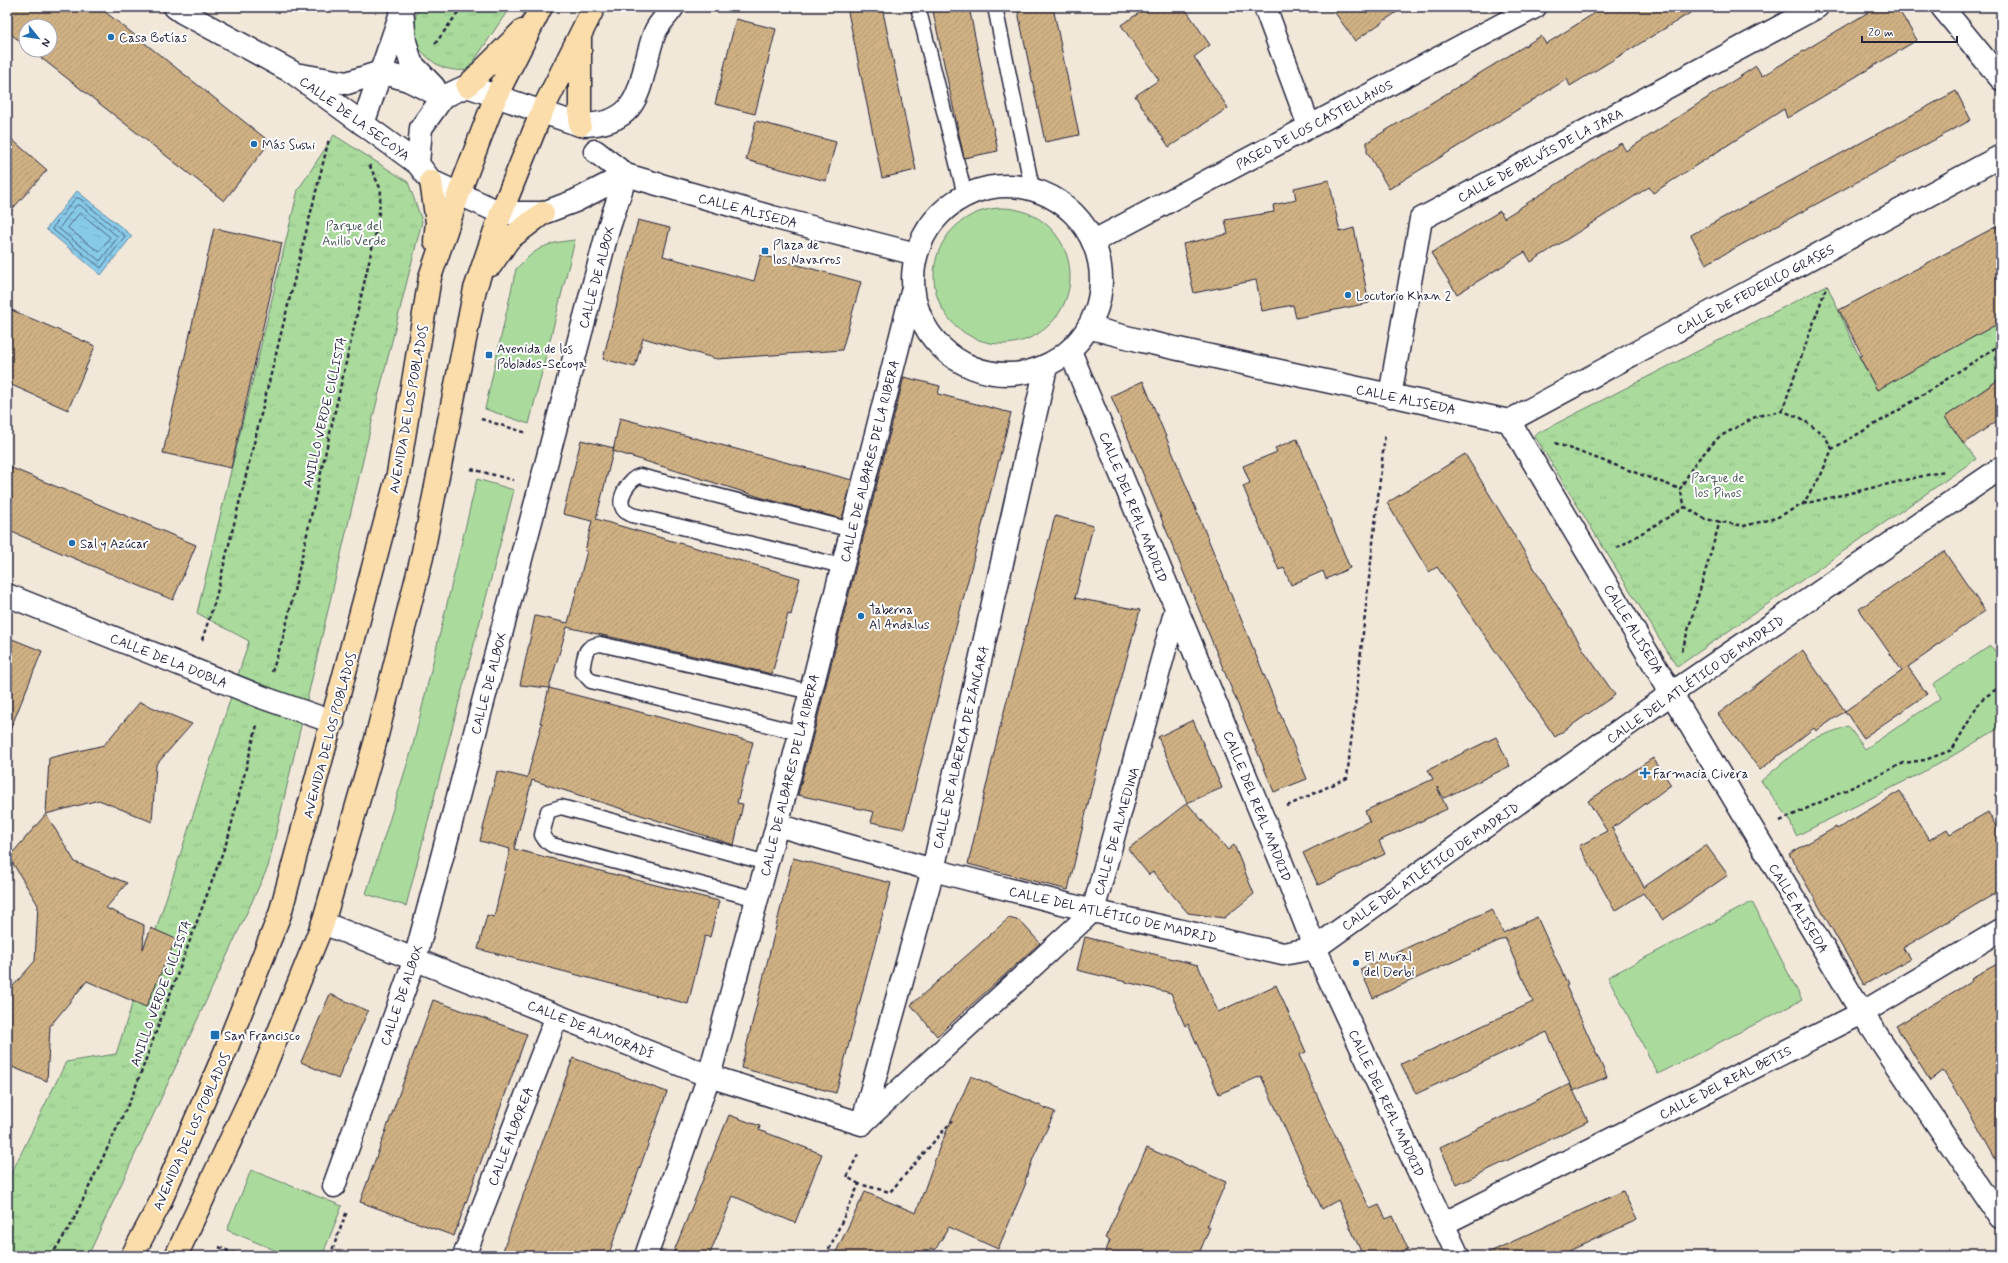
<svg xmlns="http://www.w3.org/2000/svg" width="2008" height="1263" font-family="Mynerve,sans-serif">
<defs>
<pattern id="park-tufts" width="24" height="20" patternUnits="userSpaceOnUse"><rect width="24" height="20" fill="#aadb9c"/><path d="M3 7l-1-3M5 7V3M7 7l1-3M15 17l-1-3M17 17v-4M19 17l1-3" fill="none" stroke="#92bc87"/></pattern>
<pattern id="water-ripples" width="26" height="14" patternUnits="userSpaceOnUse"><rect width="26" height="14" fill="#87cae8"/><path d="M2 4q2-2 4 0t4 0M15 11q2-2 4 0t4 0" fill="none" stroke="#74adc8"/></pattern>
<pattern id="building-hatch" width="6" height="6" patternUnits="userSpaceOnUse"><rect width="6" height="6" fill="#d0b184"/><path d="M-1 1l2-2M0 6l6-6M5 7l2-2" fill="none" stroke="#b29873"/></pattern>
</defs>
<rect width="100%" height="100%" fill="#f1e8da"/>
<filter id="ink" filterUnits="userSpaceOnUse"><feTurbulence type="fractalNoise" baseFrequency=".025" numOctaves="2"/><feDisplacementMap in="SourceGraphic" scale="8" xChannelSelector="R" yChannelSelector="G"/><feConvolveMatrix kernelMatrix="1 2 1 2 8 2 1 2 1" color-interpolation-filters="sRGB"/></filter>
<g filter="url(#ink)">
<path fill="url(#park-tufts)" stroke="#667e6c" d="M 419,7 L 510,7 L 468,70 C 441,72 432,63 414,43 L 416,14 Z
M 334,135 L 408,182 L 422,221 L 374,413 L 268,867 L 88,1256 L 7,1256 L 7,1182 L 66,1062 L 116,1054 L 249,641 L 197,613 L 298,190 Z
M 1827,285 L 1859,356 L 1877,390 L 2001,319 L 2001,378 L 1945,417 L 1976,459 L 1677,667 L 1534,435 Z"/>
<path fill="#aadb9c" stroke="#667e6c" d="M934 276a68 68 0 1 1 136 0a68 68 0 1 1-136 0Z
M 575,240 L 529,424 L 485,409 L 516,269 C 537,247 546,243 575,240 Z
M 477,479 L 514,490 L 406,906 L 366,894 L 412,749 Z
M 1990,646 L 2001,656 L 2001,727 L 1937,765 L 1796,836 L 1788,817 L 1761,781 L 1810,740 L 1848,726 L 1865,749 L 1941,698 L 1933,684 Z
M 1752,902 L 1802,1000 L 1658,1074 L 1608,977 Z
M 251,1170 L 342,1206 L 322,1256 L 289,1256 L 227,1230 Z"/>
<path fill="url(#water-ripples)" stroke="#5f87a3" d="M 77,191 L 132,236 L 101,275 L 46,229 Z"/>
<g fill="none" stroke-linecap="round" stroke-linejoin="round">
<path stroke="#4a6580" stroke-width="1" d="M 76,198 L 79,198 L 125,236 L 101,268 L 52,229 Z
M 77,205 L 80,205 L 118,237 L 100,261 L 59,229 Z
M 80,213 L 110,237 L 99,252 L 68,228 Z"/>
</g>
<path fill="url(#building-hatch)" stroke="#22223b" d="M 7,7 L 99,7 L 270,142 L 224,201 L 31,50 L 50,50 L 50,26 L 26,26 L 26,46 L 7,31 Z
M 847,7 L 882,7 L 916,170 L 882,178 Z
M 932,7 L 969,7 L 998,151 L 964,158 Z
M 1017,7 L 1053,7 L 1079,135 L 1045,142 Z
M 1148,7 L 1184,7 L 1210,45 L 1194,57 L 1228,108 L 1169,147 L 1135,96 L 1159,80 L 1121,25 Z
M 1331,7 L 1404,7 L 1355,41 Z
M 1604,7 L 1700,7 L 1570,86 L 1567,79 L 1389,189 L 1367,152 L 1367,142 L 1541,36 L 1546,44 Z
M 1877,7 L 1897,7 L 1917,40 L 1787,118 L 1784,109 L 1653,193 L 1649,187 L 1531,262 L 1525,252 L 1457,294 L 1431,253 L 1500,211 L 1504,218 L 1621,143 L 1626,151 L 1756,66 L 1762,76 Z
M 736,19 L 776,29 L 755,114 L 715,104 Z
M 1956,91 L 1971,120 L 1706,264 L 1691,235 Z
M 756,121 L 836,142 L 826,181 L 746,160 Z
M 7,135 L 47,170 L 7,215 Z
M 1329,180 L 1340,232 L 1354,228 L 1369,303 L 1296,318 L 1293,305 L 1262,311 L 1256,280 L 1194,293 L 1183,244 L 1228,234 L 1225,220 L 1274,212 L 1273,205 L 1296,200 L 1294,188 Z
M 638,220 L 670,228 L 663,256 L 754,281 L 761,255 L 861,282 L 842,350 L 717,359 L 643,338 L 635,367 L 603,359 Z
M 2001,224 L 2001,322 L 1877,390 L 1859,356 L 1862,355 L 1839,310 Z
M 214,228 L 282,243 L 231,468 L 163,453 Z
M 7,308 L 95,346 L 68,410 L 7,383 Z
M 904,377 L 940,386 L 938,394 L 1011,413 L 904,829 L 871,822 L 874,812 L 798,795 Z
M 2001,378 L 2001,418 L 1964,444 L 1945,417 Z
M 1143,381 L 1307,779 L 1274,792 L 1111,396 Z
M 620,418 L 852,480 L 842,519 L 763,498 L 613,451 Z
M 1297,439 L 1350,568 L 1326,579 L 1323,571 L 1291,585 L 1284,568 L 1279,570 L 1253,511 L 1243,486 L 1250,483 L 1243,466 L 1277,452 L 1275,448 Z
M 581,440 L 614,448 L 596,519 L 800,578 L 791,615 L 788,614 L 772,674 L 567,627 L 549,688 L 520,685 L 535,616 L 568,623 L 587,551 L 585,551 L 592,521 L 563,514 Z
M 1465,454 L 1585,652 L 1615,695 L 1555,737 L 1437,567 L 1429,572 L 1387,503 Z
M 7,466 L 196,545 L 173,600 L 7,530 Z
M 1055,516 L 1093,526 L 1075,598 L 1140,610 L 1095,774 L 1068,890 L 968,864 L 1000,727 Z
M 1944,551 L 1985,611 L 1931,649 L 1932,650 L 1908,667 L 1927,694 L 1863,738 L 1845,711 L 1902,671 L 1859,609 Z
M 7,637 L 42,651 L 8,735 L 7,735 Z
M 1802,650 L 1845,711 L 1816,731 L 1814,728 L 1760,770 L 1718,714 Z
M 549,688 L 753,742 L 737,803 L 743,804 L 734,845 L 532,780 L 514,849 L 719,901 L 710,937 L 705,936 L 688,1004 L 478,949 L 487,915 L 494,917 L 510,849 L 480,841 L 497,771 L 527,778 L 542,723 L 540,723 Z
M 140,702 L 192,724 L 156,765 L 152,822 L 99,800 L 46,814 L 49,758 L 104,745 Z
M 1193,720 L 1222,788 L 1187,803 L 1158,737 Z
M 1496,737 L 1510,766 L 1444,798 L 1437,787 L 1447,809 L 1379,841 L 1385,854 L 1318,885 L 1303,853 L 1369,821 L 1370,823 L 1365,811 L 1433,779 L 1428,770 Z
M 1653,758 L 1671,785 L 1611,829 L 1612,828 L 1644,887 L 1706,845 L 1728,875 L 1663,920 L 1643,893 L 1615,911 L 1579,846 L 1607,831 L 1588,801 Z
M 1900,791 L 1929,840 L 1947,829 L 1950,834 L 1988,812 L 2001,835 L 2001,890 L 1903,948 L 1910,959 L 1864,985 L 1789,854 L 1836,827 L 1837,829 Z
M 1187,803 L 1228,850 L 1234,845 L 1254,894 L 1224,918 L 1188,913 L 1153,872 L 1149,875 L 1128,849 Z
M 46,814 L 75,862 L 127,883 L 106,908 L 144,925 L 143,949 L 151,928 L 176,939 L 146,1007 L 87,981 L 50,1026 L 47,1081 L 7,1065 L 7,993 L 35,961 L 38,905 L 9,857 Z
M 793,858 L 891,883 L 836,1093 L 741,1068 Z
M 1492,909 L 1503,933 L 1537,917 L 1568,985 L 1566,986 L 1607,1077 L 1573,1091 L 1547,1032 L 1416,1094 L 1401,1064 L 1533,1002 L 1505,938 L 1373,998 L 1360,969 Z
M 1009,918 L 1020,921 L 1040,943 L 937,1036 L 911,1005 Z
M 1085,937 L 1198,965 L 1218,1012 L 1276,985 L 1306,1052 L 1299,1055 L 1338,1142 L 1370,1209 L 1379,1205 L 1386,1219 L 1393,1216 L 1408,1249 L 1392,1256 L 1363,1256 L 1338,1200 L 1322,1209 L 1261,1076 L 1219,1094 L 1188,1024 L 1185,1026 L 1171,993 L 1077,970 Z
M 2001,962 L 2001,1170 L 1966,1107 L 1943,1071 L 1930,1081 L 1896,1026 L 1972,981 L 1971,978 Z
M 330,994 L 368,1011 L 338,1079 L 301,1062 Z
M 433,1000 L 527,1034 L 454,1236 L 360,1202 Z
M 573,1058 L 667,1092 L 608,1256 L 501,1256 Z
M 971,1076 L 1055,1112 L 1034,1156 L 1025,1181 L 1026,1183 L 998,1249 L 949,1227 L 935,1250 L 931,1248 L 927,1256 L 834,1256 L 865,1192 L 916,1213 L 940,1146 Z
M 1570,1084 L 1588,1121 L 1457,1185 L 1440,1147 Z
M 729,1115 L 760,1126 L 759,1130 L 822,1154 L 795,1223 L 733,1196 L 709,1256 L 672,1256 Z
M 1147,1148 L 1226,1182 L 1207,1226 L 1210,1227 L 1198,1256 L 1104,1256 L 1110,1240 L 1105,1238 Z
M 1623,1191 L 1637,1220 L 1558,1256 L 1481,1256 Z"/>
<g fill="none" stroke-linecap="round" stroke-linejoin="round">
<defs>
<path id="service" d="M 918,7 L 965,195
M 995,7 L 1032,188
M 842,566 L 632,515 C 630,514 626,512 624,510 C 616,499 629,479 640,476 L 852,530
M 800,733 L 591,681 L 582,671 C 585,656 583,647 600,644 L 811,692
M 757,899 L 552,845 L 546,841 L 542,835 L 548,811 L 561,807 L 767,863"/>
<path id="pedestrian" d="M 862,1124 L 1093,911"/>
<path id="minor" d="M 175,7 L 182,12 L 292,72 L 418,164 L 431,181 L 501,213 L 543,213 L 575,201 L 626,175
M 1265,7 L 1309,126
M 1942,7 L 2001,79
M 402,9 L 405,41 L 411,63 L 434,87
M 301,75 L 347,83 L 381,72 L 408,80 L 443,97
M 595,151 L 626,175 L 772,217 L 916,254
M 418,164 L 421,128 L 443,97 L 467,86 L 580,125 C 648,125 637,79 655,32 C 659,23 668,15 673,7
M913 280a94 94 0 1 1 188 0a94 94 0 1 1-188 0Z
M 1094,241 L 1535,7
M 1091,328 L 1142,341 L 1509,421 L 1862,1013 L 2001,1219
M 1070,351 L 1282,864 L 1315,948 L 1458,1256
M 1390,396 L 1421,219 L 1817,7
M 1509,421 L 2001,156
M 7,595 L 264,698 L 333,722
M 777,825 L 933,870 L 1093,911 L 1283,954 L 1315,948 L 1672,693 L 2001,468
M 1093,911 L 1176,609
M 323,923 L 709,1076 L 862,1124 L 933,870 L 1046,367
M 334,1186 L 415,959 L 608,230 L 626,175
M 1443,1224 L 1862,1013 L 2001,930
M 464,1256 L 557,1016"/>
<path id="tertiary" d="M 363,124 L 403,7
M 646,1256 L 709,1076 L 777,825 L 913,288"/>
<path id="primary" d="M 467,86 L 522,31
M 580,125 L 580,36
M 431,181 L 437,222 L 435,241
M 491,265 L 509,239 L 543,213
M 132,1256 L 158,1207 L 225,1052 L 280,914 L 398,474 L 430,277 L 459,193 L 496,96 L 541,7
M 176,1256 L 263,1071 L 323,923 L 375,743 L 422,557 L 475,289 L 501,213 L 542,111 L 594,7"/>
</defs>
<use href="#service" stroke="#22223b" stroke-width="17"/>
<use href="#pedestrian" stroke="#22223b" stroke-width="24"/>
<use href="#minor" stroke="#22223b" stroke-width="25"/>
<use href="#tertiary" stroke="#22223b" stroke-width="25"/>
<use href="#primary" stroke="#22223b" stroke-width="25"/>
<path stroke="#22223b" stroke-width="2.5" stroke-dasharray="4 3" stroke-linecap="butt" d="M 435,44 L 462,7
M 1782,411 L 1827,285
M 481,419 L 527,433
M 1555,443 L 1680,489
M 1832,449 L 1825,436 L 1801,418 L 1782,411 L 1757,416 L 1719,437 L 1695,463 L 1680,489 L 1685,507 L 1705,519 L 1744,526 L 1776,518 L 1803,504 L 1821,475 L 1832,449 L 1896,412 L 2001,344
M 471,469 L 513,480
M 1803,504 L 1944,471
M 1617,548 L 1685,507
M 202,640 L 215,601 L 329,139
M 1682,651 L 1720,521
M 272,672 L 284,635 L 378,222 L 381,190 L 369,164
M 1287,806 L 1347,778 L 1385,434
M 1780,821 L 1904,763 L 1925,760 L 1952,750 L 1981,700 L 2001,686
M 859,1184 L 847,1177 L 859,1152
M 219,1247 L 240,1256
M 51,1256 L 71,1225 L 133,1094 L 228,838 L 257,725
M 330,1256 L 347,1211
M 826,1256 L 859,1184 L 890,1192 L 952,1121"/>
<use href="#service" stroke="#fff" stroke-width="14"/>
<use href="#pedestrian" stroke="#fff" stroke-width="21"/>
<use href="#minor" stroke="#fff" stroke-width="22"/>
<use href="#tertiary" stroke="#fff" stroke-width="22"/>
<use href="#primary" stroke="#faddab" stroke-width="22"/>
</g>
</g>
<g fill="#1f6fb2" stroke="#fff" stroke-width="1.5">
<circle cx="111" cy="37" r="4"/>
<circle cx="254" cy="144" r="4"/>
<rect x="761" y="247" width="8" height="8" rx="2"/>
<circle cx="1348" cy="295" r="4"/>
<rect x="485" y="351" width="8" height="8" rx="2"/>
<circle cx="72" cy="543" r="4"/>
<circle cx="861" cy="616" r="4"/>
<path d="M1643 767h4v4h4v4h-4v4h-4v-4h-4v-4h4z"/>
<circle cx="1356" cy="963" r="4"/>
<rect x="210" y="1030" width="10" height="10" rx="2"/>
</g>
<g text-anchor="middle" stroke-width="4" stroke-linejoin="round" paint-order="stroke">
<g font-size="13" fill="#22223b" stroke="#fff" text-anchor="start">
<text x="119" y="42">Casa Botías</text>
<text x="262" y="149">Más Sushi</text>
<text x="773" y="249">Plaza de<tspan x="773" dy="15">los Navarros</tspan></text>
<text x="1356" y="300">Locutorio Khan 2</text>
<text x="497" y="353">Avenida de los<tspan x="497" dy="15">Poblados-Secoya</tspan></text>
<text x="80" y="548">Sal y Azúcar</text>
<text x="869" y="614">Taberna<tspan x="869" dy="15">Al Andalus</tspan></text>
<text x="1653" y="778">Farmacia Civera</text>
<text x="1364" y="961">El Mural<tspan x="1364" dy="15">del Derbi</tspan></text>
<text x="224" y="1040">San Francisco</text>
</g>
<g font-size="13" fill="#22223b" stroke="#fff">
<text transform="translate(355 118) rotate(36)" y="5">CALLE DE LA SECOYA</text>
<text transform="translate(1314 124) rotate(-28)" y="5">PASEO DE LOS CASTELLANOS</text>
<text transform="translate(1540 155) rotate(-28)" y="5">CALLE DE BELVÍS DE LA JARA</text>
<text transform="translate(748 210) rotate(15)" y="5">CALLE ALISEDA</text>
<text transform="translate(596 277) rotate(-75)" y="5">CALLE DE ALBOX</text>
<text transform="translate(1755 289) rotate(-28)" y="5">CALLE DE FEDERICO GRASES</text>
<text transform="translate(1406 399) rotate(12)" y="5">CALLE ALISEDA</text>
<text transform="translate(408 409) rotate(-80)" y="5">AVENIDA DE LOS POBLADOS</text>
<text transform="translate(324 412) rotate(-77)" y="5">ANILLO VERDE CICLISTA</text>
<text transform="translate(869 461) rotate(-76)" y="5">CALLE DE ALBARES DE LA RIBERA</text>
<text transform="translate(1134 507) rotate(68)" y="5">CALLE DEL REAL MADRID</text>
<text transform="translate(1634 629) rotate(59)" y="5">CALLE ALISEDA</text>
<text transform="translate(169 660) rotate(22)" y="5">CALLE DE LA DOBLA</text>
<text transform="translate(1695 679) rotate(-35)" y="5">CALLE DEL ATLÉTICO DE MADRID</text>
<text transform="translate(488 683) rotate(-75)" y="5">CALLE DE ALBOX</text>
<text transform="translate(329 735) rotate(-75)" y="5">AVENIDA DE LOS POBLADOS</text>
<text transform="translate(960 747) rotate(-77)" y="5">CALLE DE ALBERCA DE ZÁNCARA</text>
<text transform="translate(789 775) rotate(-76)" y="5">CALLE DE ALBARES DE LA RIBERA</text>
<text transform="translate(1258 806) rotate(68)" y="5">CALLE DEL REAL MADRID</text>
<text transform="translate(1116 831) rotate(-74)" y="5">CALLE DE ALMEDINA</text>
<text transform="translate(1430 866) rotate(-35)" y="5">CALLE DEL ATLÉTICO DE MADRID</text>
<text transform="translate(1799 908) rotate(59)" y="5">CALLE ALISEDA</text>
<text transform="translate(1113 914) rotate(13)" y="5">CALLE DEL ATLÉTICO DE MADRID</text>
<text transform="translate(160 993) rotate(-70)" y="5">ANILLO VERDE CICLISTA</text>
<text transform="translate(401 995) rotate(-71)" y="5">CALLE DE ALBOX</text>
<text transform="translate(591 1029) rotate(22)" y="5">CALLE DE ALMORADÍ</text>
<text transform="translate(1725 1082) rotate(-27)" y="5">CALLE DEL REAL BETIS</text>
<text transform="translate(1387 1103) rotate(65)" y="5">CALLE DEL REAL MADRID</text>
<text transform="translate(191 1131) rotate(-66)" y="5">AVENIDA DE LOS POBLADOS</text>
<text transform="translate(510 1136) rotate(-69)" y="5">CALLE ALBOREA</text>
</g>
<g font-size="13" fill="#4b5a58" stroke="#fff">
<text x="354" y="230">Parque del<tspan x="354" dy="15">Anillo Verde</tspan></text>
<text x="1718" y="482">Parque de<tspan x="1718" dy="15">los Pinos</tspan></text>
</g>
</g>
<rect width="2008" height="1263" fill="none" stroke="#fff" stroke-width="24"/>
<rect x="12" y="12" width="1984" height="1239" fill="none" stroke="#22223b" stroke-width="1.5" filter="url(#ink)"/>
<g transform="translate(38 38) rotate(120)"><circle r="19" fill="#ffffff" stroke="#a7a7b1"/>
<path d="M0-3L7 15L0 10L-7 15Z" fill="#1f6fb2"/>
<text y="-6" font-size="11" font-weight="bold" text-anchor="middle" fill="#22223b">N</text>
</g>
<path d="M1862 36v6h95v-6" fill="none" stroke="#22223b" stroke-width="2"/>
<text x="1868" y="36" font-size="12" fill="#22223b" stroke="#ffffff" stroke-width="3" paint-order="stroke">20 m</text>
</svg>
